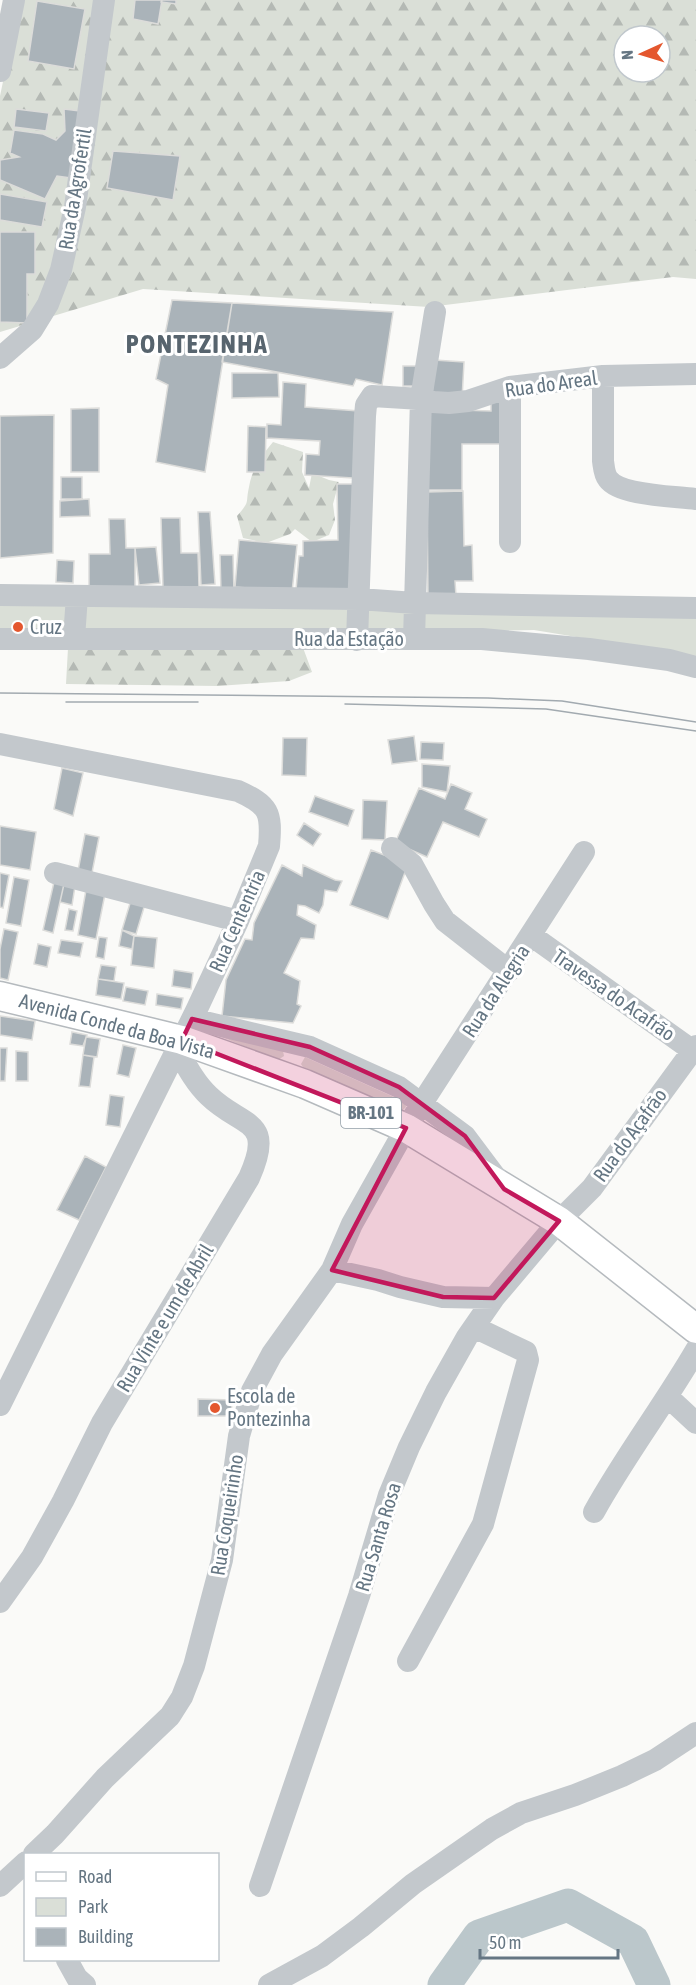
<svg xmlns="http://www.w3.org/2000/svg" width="696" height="1985" font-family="'Asap Condensed',sans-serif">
<defs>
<pattern id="forest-firs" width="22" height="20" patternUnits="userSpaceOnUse" patternTransform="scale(1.5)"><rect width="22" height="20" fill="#dadfd7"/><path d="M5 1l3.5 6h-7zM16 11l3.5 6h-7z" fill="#b4b9b4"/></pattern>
</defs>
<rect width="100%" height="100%" fill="#fafaf8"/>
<path fill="url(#forest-firs)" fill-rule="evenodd" d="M 20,0 L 696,0 L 696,279 L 673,277 L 429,307 L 143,289 L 0,332 L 0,96 ZM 624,36 L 660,36 L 660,72 L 624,72 Z
M 273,442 L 303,452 L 302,472 L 309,488 L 312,473 L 329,480 L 339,482 L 333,504 L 335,520 L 329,535 L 312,542 L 295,529 L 290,534 L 266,543 L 243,538 L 237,516 C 251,500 245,505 249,487 C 252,469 261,456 273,442 Z
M 302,645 L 312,672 L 289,681 L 218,686 L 66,684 L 68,648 Z"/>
<path fill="#dadfd7" d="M 0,585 L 696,614 L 696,662 L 680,654 L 534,630 L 355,633 L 0,633 Z
M 212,1033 L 283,1051 L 284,1056 L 278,1060 Z
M 305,1057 L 405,1102 L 406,1107 L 402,1111 L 398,1110 L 303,1067 L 301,1064 Z"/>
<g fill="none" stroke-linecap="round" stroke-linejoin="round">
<path stroke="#bbc7cb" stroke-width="33" d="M 444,1985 L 479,1936 L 568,1905 L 633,1941 L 654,1985"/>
</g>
<path fill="#aab3b9" stroke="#dcdcda" stroke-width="1.5" d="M 135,0 L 162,0 L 158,24 L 133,19 Z
M 162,0 L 176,0 L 176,4 L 161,2 Z
M 37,1 L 85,9 L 74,69 L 28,61 Z
M 16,109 L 49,113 L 46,131 L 14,127 Z
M 64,109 L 80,111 L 71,178 L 57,176 L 45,199 L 0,180 L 0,160 L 19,157 L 10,153 L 14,130 L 43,134 L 56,140 L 65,131 Z
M 113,151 L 180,156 L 173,200 L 107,188 Z
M 0,194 L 47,202 L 42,227 L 0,220 Z
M 0,232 L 35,232 L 35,274 L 27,274 L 27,323 L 0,322 Z
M 172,300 L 232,303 L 205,472 L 156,462 L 168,385 L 156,379 Z
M 232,303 L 393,312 L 382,385 L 356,379 L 353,386 L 222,362 Z
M 434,360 L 464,362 L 462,399 L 432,397 Z
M 403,366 L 422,366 L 421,386 L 403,386 Z
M 232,373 L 278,373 L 279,397 L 232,398 Z
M 283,382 L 306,384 L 305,407 L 359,411 L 353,478 L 305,475 L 306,454 L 319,455 L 320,441 L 267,438 L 267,424 L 281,425 Z
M 491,401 L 508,401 L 508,444 L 462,444 L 462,490 L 428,490 L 427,409 L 491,411 Z
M 99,408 L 99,472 L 71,472 L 71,409 Z
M 54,415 L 53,553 L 0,558 L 0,416 Z
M 248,426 L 266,427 L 265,472 L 247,472 Z
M 61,477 L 82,477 L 82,499 L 61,499 Z
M 337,484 L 355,484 L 357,589 L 296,590 L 299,556 L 303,556 L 303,541 L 338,540 Z
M 463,491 L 464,546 L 472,545 L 473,581 L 455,581 L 456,596 L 428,597 L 427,492 Z
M 89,499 L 90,516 L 60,517 L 60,501 Z
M 198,512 L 210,512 L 215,584 L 201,585 Z
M 161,518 L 180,518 L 181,553 L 198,553 L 199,587 L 163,588 Z
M 109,519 L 125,519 L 126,548 L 135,548 L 135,587 L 89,588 L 89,554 L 110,554 Z
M 239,540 L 297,545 L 292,592 L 235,587 Z
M 156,547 L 160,583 L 139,585 L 135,548 Z
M 220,555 L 233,555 L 234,593 L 221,593 Z
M 57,560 L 74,561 L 73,583 L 56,582 Z
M 414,736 L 417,761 L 392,764 L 388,740 Z
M 283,738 L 307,738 L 306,776 L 282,775 Z
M 421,742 L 444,743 L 443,760 L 420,759 Z
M 422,764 L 450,766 L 447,792 L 422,787 Z
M 62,768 L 83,773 L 73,816 L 54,809 Z
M 451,784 L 472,793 L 465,809 L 487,819 L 479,837 L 443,822 L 427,857 L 395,843 L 419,788 L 445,799 Z
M 315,796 L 354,810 L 348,826 L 309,812 Z
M 363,800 L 387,801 L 385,840 L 362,839 Z
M 304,823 L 321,834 L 313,846 L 297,835 Z
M 0,826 L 36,832 L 30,870 L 0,865 Z
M 85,834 L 99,837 L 91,878 L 77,876 Z
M 371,850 L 408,864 L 388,919 L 350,905 Z
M 282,865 L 302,876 L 303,865 L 335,880 L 342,881 L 337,892 L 325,890 L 323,905 L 319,913 L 305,906 L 298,905 L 297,915 L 316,925 L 314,939 L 301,938 L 284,973 L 300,981 L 297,1004 L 301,1006 L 293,1023 L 222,1016 L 226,980 L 245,939 L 252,940 L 254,923 Z
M 0,873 L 9,875 L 3,908 L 0,907 Z
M 14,877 L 29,880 L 21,926 L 6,923 Z
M 54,882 L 64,884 L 53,933 L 43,930 Z
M 64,884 L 75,886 L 72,905 L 60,902 Z
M 86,890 L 105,894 L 96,939 L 78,935 Z
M 131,900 L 145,904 L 136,934 L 122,930 Z
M 69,909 L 77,911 L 73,931 L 65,930 Z
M 4,929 L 18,932 L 8,980 L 0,978 L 0,949 Z
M 122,930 L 134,936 L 132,949 L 119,946 Z
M 134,936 L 157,938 L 154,968 L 131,965 Z
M 99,937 L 107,938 L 104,959 L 96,957 Z
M 61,940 L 83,943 L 80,957 L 58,953 Z
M 38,944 L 51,947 L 47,967 L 34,964 Z
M 101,965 L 116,967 L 114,981 L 98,979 Z
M 174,970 L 193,973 L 191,989 L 172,986 Z
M 98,979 L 124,983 L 121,999 L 96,995 Z
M 126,987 L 148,991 L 145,1005 L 123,1001 Z
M 157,994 L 183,998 L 181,1009 L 156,1005 Z
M 0,1016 L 35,1021 L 32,1040 L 0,1035 Z
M 72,1032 L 87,1035 L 83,1046 L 70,1044 Z
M 86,1037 L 100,1039 L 97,1057 L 83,1055 Z
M 123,1045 L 136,1048 L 129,1077 L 117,1074 Z
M 0,1048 L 7,1048 L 5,1081 L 0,1081 Z
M 16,1051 L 28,1052 L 28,1081 L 16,1081 Z
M 83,1055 L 94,1057 L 90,1087 L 79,1086 Z
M 110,1095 L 124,1097 L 120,1127 L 106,1125 Z
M 85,1156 L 106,1167 L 79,1220 L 57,1210 Z
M 198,1399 L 232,1400 L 231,1416 L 198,1416 Z"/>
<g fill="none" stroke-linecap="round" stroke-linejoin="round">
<defs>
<path id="major" d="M 0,996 L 182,1040 L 305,1084 L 406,1128 L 559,1221 L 696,1329"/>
</defs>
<use href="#major" stroke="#b5babe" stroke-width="31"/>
<path stroke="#c3c8cc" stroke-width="22" d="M 0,71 L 14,0
M 0,358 L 32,330 L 48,304 L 61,270 L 75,207 L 104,0
M 603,376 L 603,461 C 604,467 604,474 608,479 C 620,496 675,496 696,499
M 510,387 L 510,542
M 0,595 L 359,599 L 415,603 L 696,608
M 74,638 L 77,596
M 0,639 L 482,639 L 589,649 L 669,660 L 696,667
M 414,639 L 421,399 L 435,312
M 357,640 L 365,416 L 366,405 L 372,396 L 421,399 L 433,402 L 449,403 L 468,401 L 510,387 L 603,376 L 696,374
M 0,744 L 238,791 C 269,805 272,812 269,846 L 238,921 L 196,1011 L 0,1405
M 392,848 L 412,864 L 434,904 L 445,921 L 509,971
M 55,873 L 238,921
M 532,936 L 696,1053
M 192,1019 L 310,1047 L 399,1087 L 465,1136 L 498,1180
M 332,1270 L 378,1280 L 400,1287 L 443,1297 L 494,1298
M 668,1397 L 696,1423
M 594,1512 C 625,1456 664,1405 696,1350
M 0,1602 L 32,1557 L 63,1501 L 102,1423 L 249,1178 C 276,1118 242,1128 209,1096 C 195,1083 186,1065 177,1049
M 408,1661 L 483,1524 L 528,1360 L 526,1352 L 474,1327
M 34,1854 L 55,1834 L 105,1778 L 170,1716 L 182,1697 L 194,1666 L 222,1560 L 239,1436 L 252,1391 L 272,1354 L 332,1270 L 352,1224 L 406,1128 L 584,852
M 0,1886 L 26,1862
M 260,1886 L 359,1596 L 389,1495 L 409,1447 L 436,1392 L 467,1337 L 494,1298 L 559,1221 L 592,1188 L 696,1046
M 67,1960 L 77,1978 L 85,1985
M 269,1985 L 322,1956 L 361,1927 L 413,1884 L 492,1829 L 521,1813 L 575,1795 L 622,1776 L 655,1760 L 696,1733"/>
<use href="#major" stroke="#fff" stroke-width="28"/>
<path stroke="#a2aab0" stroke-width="1.5" d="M 0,693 L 488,698 L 562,701 L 696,722
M 66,702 L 198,702
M 345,704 L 546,709 L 696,731"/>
</g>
<path fill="#c2185b" fill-opacity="0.2" stroke="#c2185b" stroke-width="4.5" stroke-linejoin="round" d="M 192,1019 L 310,1047 L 399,1087 L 465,1136 L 504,1189 L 559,1221 L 494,1298 L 443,1297 L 332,1270 L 406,1128 L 182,1040 Z"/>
<g fill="#e4572e" stroke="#fff" stroke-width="2">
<circle cx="18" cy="627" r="6"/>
<circle cx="215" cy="1408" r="6"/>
</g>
<g text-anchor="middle" stroke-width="6" stroke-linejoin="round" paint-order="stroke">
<rect fill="#fff" stroke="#939fa8" stroke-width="1.5" x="341" y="1098" width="60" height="30" rx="4.5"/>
<g font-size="18" font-weight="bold" fill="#657683">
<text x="371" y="1119">BR-101</text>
</g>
<g font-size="20" fill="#657683" stroke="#fff">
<text transform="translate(75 189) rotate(-81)" y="7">Rua da Agrofertil</text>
<text transform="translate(551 384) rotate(-8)" y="7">Rua do Areal</text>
<text x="349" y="646">Rua da Estação</text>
<text transform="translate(237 921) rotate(-66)" y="7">Rua Cententria</text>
<text transform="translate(496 991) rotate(-57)" y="7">Rua da Alegria</text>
<text transform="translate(614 995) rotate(35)" y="7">Travessa do Acafrão</text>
<text transform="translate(117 1026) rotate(15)" y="7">Avenida Conde da Boa Vista</text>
<text transform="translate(630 1135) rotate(-54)" y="7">Rua do Açafrão</text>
<text transform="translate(165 1318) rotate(-59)" y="7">Rua Vinte e um de Abril</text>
<text transform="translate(227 1515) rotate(-81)" y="7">Rua Coqueirinho</text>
<text transform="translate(378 1537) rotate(-73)" y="7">Rua Santa Rosa</text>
</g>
<g font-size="20" fill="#657683" stroke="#fff" text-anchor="start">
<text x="30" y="634">Cruz</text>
<text x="227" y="1403">Escola de<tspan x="227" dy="23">Pontezinha</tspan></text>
</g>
<g font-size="26" font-weight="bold" letter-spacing="1.5" fill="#57646e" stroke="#fff">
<text x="197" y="353">PONTEZINHA</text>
</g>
</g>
<rect x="24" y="1853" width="195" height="108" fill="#ffffff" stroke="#c1c8cd" stroke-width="1.5"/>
<rect x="36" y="1872" width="30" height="9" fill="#ffffff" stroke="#c1c8cd" stroke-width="1.5"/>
<text x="78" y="1883" font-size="18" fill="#657683">Road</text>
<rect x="36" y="1898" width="30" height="18" fill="#dadfd7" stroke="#c1c8cd" stroke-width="1.5"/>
<text x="78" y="1913" font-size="18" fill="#657683">Park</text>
<rect x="36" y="1928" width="30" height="18" fill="#aab3b9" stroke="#c1c8cd" stroke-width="1.5"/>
<text x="78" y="1943" font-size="18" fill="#657683">Building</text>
<g transform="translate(642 54) rotate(266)"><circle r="28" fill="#ffffff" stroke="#c1c8cd" stroke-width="1.5"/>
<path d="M0-4.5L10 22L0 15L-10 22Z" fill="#e4572e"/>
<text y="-9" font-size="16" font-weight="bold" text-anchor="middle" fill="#657683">N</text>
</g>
<path d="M480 1949v9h138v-9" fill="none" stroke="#657683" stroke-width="3"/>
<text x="489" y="1949" font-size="18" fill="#657683" stroke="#ffffff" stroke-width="4.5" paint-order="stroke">50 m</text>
</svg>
